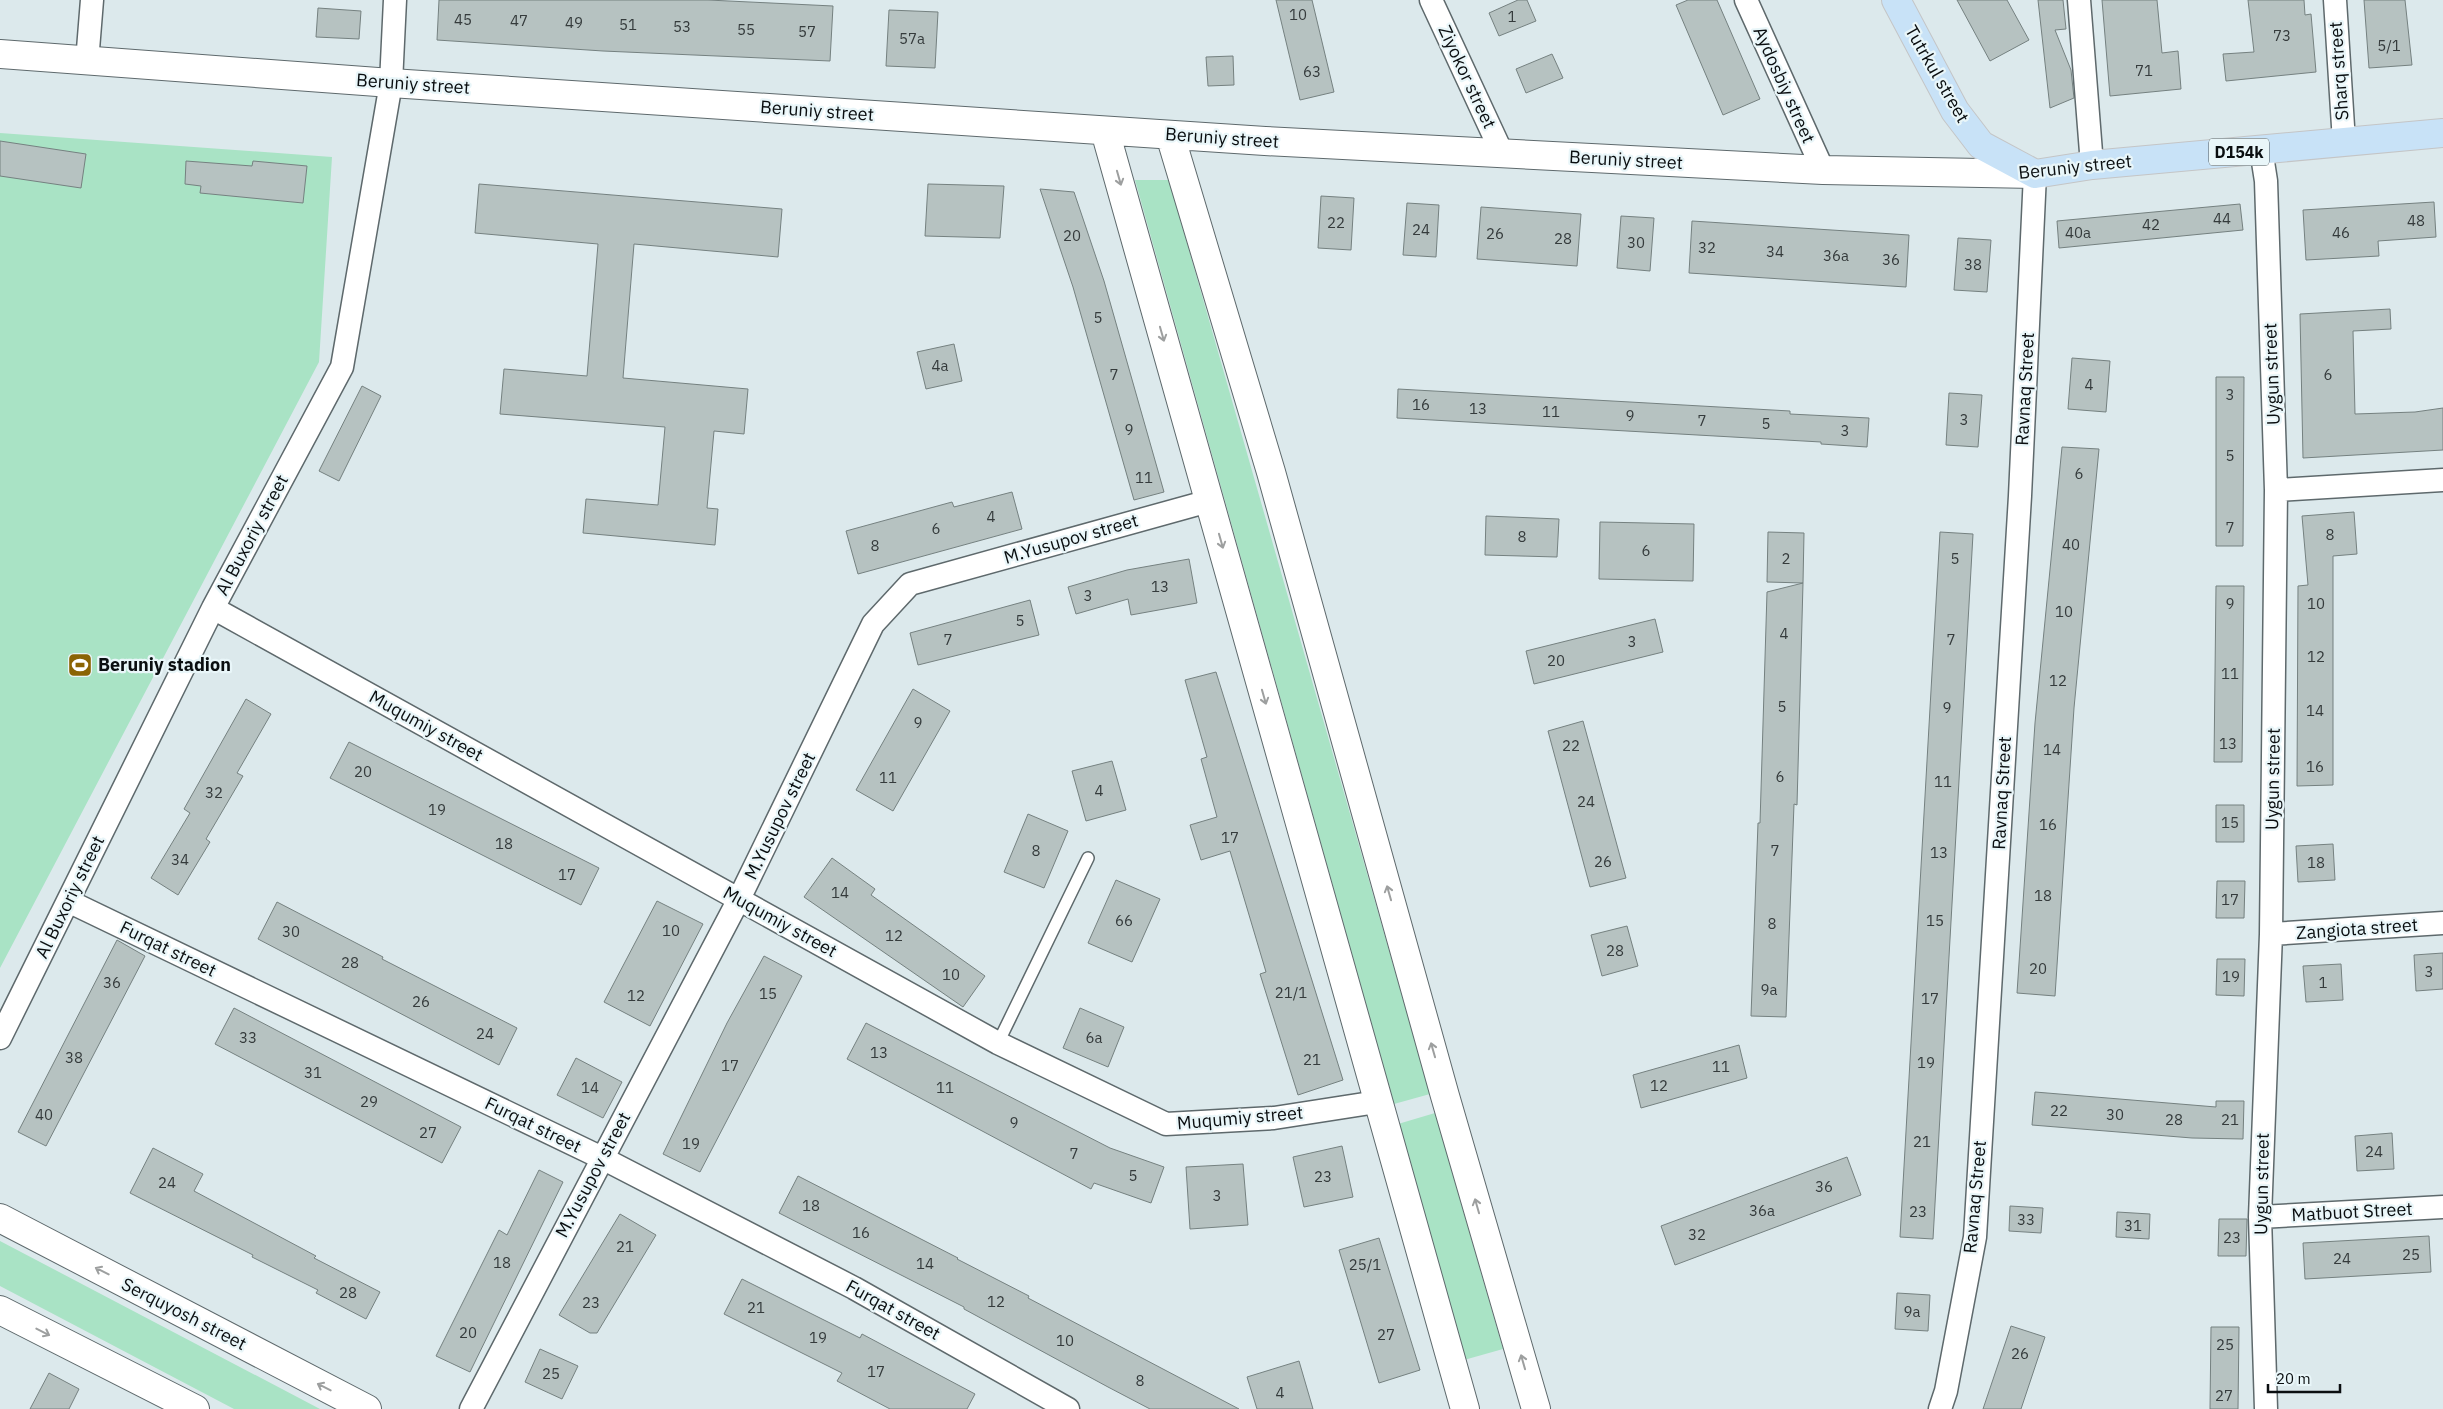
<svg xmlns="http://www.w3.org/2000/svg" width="2443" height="1409" font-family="'IBM Plex Sans',sans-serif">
<rect width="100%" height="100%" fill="#dce9ec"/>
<path fill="#a9e3c5" d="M 0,133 L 332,157 L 319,362 L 0,968 Z
M 1135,180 L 1169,180 L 1430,1094 L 1394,1104 Z
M 1435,1113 L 1503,1349 L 1464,1360 L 1398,1124 Z
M 0,1241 L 320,1409 L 234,1409 L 0,1286 Z"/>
<path fill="#b6c2c1" stroke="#758180" d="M 439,0 L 708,0 L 833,6 L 830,61 L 603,51 L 437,40 Z
M 1276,0 L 1312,0 L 1334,92 L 1300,100 Z
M 1518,0 L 1527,0 L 1536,21 L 1499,36 L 1489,13 Z
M 1688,0 L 1717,0 L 1760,99 L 1723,115 L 1676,5 Z
M 1957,0 L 2007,0 L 2029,40 L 1990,61 Z
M 2038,0 L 2063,0 L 2066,29 L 2055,30 L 2071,70 L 2074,98 L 2050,108 Z
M 2102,0 L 2157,0 L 2162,53 L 2178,51 L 2181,89 L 2110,96 Z
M 2248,0 L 2304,0 L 2305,15 L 2311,14 L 2316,72 L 2226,81 L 2223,54 L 2254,52 Z
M 2364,0 L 2405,0 L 2412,65 L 2369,68 Z
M 318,8 L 361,11 L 359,39 L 316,37 Z
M 889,10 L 938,12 L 935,68 L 886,66 Z
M 1552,54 L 1563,78 L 1526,93 L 1516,69 Z
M 1233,56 L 1234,85 L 1208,86 L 1206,57 Z
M 0,141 L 86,154 L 81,188 L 0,176 Z
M 186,161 L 252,166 L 253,161 L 307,166 L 303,203 L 200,193 L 201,186 L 185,184 Z
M 479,184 L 782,209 L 778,257 L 634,244 L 623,378 L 748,389 L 744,434 L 714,431 L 707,508 L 718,509 L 715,545 L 583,533 L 586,499 L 658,505 L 665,427 L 500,414 L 504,369 L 587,376 L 598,244 L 475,233 Z
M 928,184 L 1004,186 L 1000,238 L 925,236 Z
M 1040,189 L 1074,192 L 1104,281 L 1164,492 L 1134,500 L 1073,287 Z
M 1321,196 L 1354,198 L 1351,250 L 1318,248 Z
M 2434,202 L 2436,237 L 2378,241 L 2379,256 L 2306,260 L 2303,210 Z
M 1407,203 L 1439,205 L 1436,257 L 1403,255 Z
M 2240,204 L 2243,230 L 2059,248 L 2057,221 Z
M 1481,207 L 1581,214 L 1577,266 L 1477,259 Z
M 1621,216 L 1654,218 L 1650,271 L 1617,268 Z
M 1692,221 L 1909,235 L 1906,287 L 1689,273 Z
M 1958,238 L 1991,240 L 1987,292 L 1954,290 Z
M 2390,309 L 2391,329 L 2353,331 L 2355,414 L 2415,412 L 2443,408 L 2443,450 L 2303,458 L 2300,314 Z
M 954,344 L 962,381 L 926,389 L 917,352 Z
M 2072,358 L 2110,361 L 2106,412 L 2068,409 Z
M 2216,377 L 2244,377 L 2243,546 L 2216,546 Z
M 362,386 L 381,396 L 339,481 L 319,471 Z
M 1398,389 L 1790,411 L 1790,414 L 1869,418 L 1867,447 L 1821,444 L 1821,442 L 1397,418 Z
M 1949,393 L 1982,395 L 1978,447 L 1946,445 Z
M 2062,447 L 2099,449 L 2074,708 L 2055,996 L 2017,993 L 2035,723 Z
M 1012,492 L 1022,529 L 858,574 L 846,531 L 952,502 L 954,507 Z
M 2354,512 L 2357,554 L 2333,556 L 2333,785 L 2297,786 L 2298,586 L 2308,585 L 2302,516 Z
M 1486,516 L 1559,519 L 1557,557 L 1485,555 Z
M 1600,522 L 1694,524 L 1693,581 L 1599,579 Z
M 1768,532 L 1804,533 L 1803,583 L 1767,582 Z
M 1940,532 L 1973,534 L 1933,1239 L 1900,1237 Z
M 1189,559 L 1197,603 L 1131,615 L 1128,599 L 1076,614 L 1068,587 L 1127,570 Z
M 1803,583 L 1797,805 L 1794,804 L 1786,1017 L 1751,1016 L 1758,823 L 1760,823 L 1767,592 Z
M 2216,586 L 2244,586 L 2242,762 L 2214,762 Z
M 1030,600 L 1039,635 L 918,665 L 910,633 Z
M 1655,619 L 1663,652 L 1534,684 L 1526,651 Z
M 1216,672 L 1343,1080 L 1298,1095 L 1260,974 L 1266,972 L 1230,851 L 1201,860 L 1190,825 L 1217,817 L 1201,759 L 1207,757 L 1185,680 Z
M 913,689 L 950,711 L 893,811 L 856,790 Z
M 246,699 L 271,714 L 237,773 L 243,776 L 206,839 L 210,842 L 178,895 L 151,878 L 190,813 L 184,809 Z
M 1583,721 L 1626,878 L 1590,887 L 1548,731 Z
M 349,742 L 599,868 L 581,905 L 330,778 Z
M 1112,761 L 1126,810 L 1086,821 L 1072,771 Z
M 2216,805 L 2244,805 L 2244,842 L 2216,842 Z
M 1028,814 L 1068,831 L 1044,888 L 1004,872 Z
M 2333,844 L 2335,880 L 2298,882 L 2296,846 Z
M 832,858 L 875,889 L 871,895 L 985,976 L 963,1007 L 804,897 Z
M 1116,880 L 1160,899 L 1132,962 L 1088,943 Z
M 2217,881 L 2245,881 L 2244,918 L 2216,918 Z
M 657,901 L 703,924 L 650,1026 L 604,1002 Z
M 277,902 L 383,957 L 382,959 L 517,1028 L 499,1065 L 258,939 Z
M 1627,926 L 1638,966 L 1602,976 L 1591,935 Z
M 117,940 L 145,956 L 46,1146 L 18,1132 Z
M 2443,953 L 2443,989 L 2416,991 L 2414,955 Z
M 764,956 L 802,976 L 700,1172 L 663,1154 L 727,1023 Z
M 2217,959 L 2245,959 L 2244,996 L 2216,995 Z
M 2341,964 L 2343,1000 L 2306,1002 L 2303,966 Z
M 234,1008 L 461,1127 L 442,1163 L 215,1044 Z
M 1080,1008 L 1124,1027 L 1108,1067 L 1063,1048 Z
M 866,1023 L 1110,1148 L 1164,1167 L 1151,1203 L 1094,1183 L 1091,1189 L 847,1059 Z
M 1739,1045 L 1747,1078 L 1641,1108 L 1633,1075 Z
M 576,1058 L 622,1082 L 603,1118 L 557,1095 Z
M 2035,1092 L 2216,1107 L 2216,1101 L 2244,1101 L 2243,1139 L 2192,1138 L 2032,1125 Z
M 2392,1133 L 2394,1169 L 2357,1171 L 2355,1136 Z
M 1342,1146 L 1353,1197 L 1304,1207 L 1293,1157 Z
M 153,1148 L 203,1174 L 194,1191 L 316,1256 L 314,1258 L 380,1292 L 366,1319 L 316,1293 L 318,1290 L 252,1257 L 253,1255 L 130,1193 Z
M 1847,1157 L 1861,1195 L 1675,1265 L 1661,1226 Z
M 1243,1164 L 1248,1225 L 1190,1229 L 1186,1167 Z
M 539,1170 L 563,1182 L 470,1372 L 436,1356 L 499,1230 L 507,1235 Z
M 798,1176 L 958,1258 L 957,1259 L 1029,1296 L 1028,1298 L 1239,1409 L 1150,1409 L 1108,1387 L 964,1309 L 964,1307 L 779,1213 Z
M 2010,1206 L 2043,1208 L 2041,1233 L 2009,1231 Z
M 2117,1212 L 2150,1214 L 2149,1239 L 2116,1237 Z
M 620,1214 L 656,1235 L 597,1333 L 590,1333 L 559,1315 Z
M 2219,1219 L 2247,1219 L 2246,1256 L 2218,1256 Z
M 2429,1236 L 2431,1272 L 2305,1279 L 2303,1243 Z
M 1379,1238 L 1420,1370 L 1379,1383 L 1339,1250 Z
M 742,1279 L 860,1338 L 862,1334 L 975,1394 L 967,1409 L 890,1409 L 837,1381 L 842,1373 L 724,1314 Z
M 1897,1293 L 1930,1295 L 1928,1331 L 1895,1329 Z
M 2011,1326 L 2045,1337 L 2021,1409 L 1983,1409 Z
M 2211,1327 L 2239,1327 L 2238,1409 L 2210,1409 Z
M 540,1349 L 578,1366 L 562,1399 L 525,1382 Z
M 1299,1361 L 1313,1409 L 1257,1409 L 1247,1377 Z
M 49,1373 L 79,1389 L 69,1409 L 30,1409 Z"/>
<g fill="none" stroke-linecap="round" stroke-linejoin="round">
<defs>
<path id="service" d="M 998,1043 L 1088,858"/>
<path id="minor" d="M 1431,0 L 1502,153
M 1746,0 L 1823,170
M 2079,0 L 2092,165
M 2335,0 L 2344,142
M 87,62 L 92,0
M 2261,149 L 2266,181 L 2276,490 L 2271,934 L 2260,1217 L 2266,1409
M 2276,490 L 2443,480
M 213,608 L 998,1043 L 1166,1124 L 1274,1118 L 1377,1102
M 68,901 L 602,1158 L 854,1288 L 1068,1409
M 2271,934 L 2443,923
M 0,1038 L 213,608 L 342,367 L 391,83 L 395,0
M 2260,1217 L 2443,1207
M 471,1409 L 739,899 L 873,624 L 910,584 L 1209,501
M 1940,1409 L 1946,1391 L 1975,1237 L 2020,496 L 2035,174"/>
<path id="tertiary" d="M 0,54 L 391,83 L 1265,141 L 1823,170 L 2035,174
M 1105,131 L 1465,1409
M 1170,135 L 1271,472 L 1445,1096 L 1536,1409
M 0,1218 L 367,1409
M 0,1310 L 195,1409"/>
<path id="primary" d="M 1896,0 L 1955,111 L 1981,145 L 2035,174 L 2092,165 L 2443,133"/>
</defs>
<use href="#service" stroke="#5e696c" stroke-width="14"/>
<use href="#minor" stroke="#5e696c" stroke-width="25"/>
<use href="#tertiary" stroke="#5e696c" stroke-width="30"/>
<use href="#primary" stroke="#c4c5c6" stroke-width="30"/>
<use href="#service" stroke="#fff" stroke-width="11"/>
<use href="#minor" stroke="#fff" stroke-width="22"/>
<use href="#tertiary" stroke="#fff" stroke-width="28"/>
<use href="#primary" stroke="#c8e2f7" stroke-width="28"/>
</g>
<defs><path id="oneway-shaft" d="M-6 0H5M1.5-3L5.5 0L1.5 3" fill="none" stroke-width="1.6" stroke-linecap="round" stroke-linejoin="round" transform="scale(1.25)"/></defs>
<g stroke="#9d9f9f">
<use href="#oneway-shaft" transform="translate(1119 178) rotate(74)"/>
<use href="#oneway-shaft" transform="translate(1162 334) rotate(74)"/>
<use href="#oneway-shaft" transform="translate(1221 541) rotate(74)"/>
<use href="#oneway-shaft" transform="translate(1264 697) rotate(74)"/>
<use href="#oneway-shaft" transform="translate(1389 893) rotate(-106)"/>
<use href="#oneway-shaft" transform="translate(1433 1050) rotate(-106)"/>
<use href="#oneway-shaft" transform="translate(1477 1206) rotate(-106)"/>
<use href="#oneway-shaft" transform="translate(102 1271) rotate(-153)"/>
<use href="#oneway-shaft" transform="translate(43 1332) rotate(27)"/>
<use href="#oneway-shaft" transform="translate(1523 1362) rotate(-106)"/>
<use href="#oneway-shaft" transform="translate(324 1387) rotate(-153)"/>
</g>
<defs>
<symbol id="stadium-square" viewBox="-11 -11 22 22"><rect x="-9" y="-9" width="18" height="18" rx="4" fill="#8b6404" stroke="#e9f6f9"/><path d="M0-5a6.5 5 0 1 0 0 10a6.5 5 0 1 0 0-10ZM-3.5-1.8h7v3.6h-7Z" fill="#fff"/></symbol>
</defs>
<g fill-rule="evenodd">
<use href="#stadium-square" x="66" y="651" width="28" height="28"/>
</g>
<g text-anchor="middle" stroke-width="4.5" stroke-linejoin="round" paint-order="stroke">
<g font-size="15" fill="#353b3c">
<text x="1298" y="20">10</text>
<text x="1512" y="22">1</text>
<text x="463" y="25">45</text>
<text x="519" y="26">47</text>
<text x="574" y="28">49</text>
<text x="628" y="30">51</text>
<text x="682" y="32">53</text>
<text x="746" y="35">55</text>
<text x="807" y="37">57</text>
<text x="2282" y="41">73</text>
<text x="912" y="44">57a</text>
<text x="2389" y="51">5/1</text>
<text x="2144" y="76">71</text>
<text x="1312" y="77">63</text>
<text x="2222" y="224">44</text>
<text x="2416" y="226">48</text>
<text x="1336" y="228">22</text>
<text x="2151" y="230">42</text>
<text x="1421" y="235">24</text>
<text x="2078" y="238">40a</text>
<text x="2341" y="238">46</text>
<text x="1495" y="239">26</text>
<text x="1072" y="241">20</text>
<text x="1563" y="244">28</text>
<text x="1636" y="248">30</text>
<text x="1707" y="253">32</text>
<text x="1775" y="257">34</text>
<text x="1836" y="261">36a</text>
<text x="1891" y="265">36</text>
<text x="1973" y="270">38</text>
<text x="1098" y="323">5</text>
<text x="940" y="371">4a</text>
<text x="1114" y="380">7</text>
<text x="2328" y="380">6</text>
<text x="2089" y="390">4</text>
<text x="2230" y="400">3</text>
<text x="1421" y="410">16</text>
<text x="1478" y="414">13</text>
<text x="1551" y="417">11</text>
<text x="1630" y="421">9</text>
<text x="1964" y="425">3</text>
<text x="1702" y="426">7</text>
<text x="1766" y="429">5</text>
<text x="1129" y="435">9</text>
<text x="1845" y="436">3</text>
<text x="2230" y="461">5</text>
<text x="2079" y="479">6</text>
<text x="1144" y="483">11</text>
<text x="991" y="522">4</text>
<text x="2230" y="533">7</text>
<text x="936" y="534">6</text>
<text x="2330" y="540">8</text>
<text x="1522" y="542">8</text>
<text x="2071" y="550">40</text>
<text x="875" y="551">8</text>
<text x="1646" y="556">6</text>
<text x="1786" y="564">2</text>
<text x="1955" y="564">5</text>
<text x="1160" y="592">13</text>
<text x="1088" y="601">3</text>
<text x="2230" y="609">9</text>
<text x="2316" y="609">10</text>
<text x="2064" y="617">10</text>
<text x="1020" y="626">5</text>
<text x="1784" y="639">4</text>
<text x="948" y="645">7</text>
<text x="1951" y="645">7</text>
<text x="1632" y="647">3</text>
<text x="2316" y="662">12</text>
<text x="1556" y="666">20</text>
<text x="2230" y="679">11</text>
<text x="2058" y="686">12</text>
<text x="1782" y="712">5</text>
<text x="1947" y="713">9</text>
<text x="2315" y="716">14</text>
<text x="918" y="728">9</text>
<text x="2228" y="749">13</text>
<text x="1571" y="751">22</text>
<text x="2052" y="755">14</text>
<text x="2315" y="772">16</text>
<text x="363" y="777">20</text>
<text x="1780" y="782">6</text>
<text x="888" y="783">11</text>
<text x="1943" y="787">11</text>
<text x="1099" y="796">4</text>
<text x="214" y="798">32</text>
<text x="1586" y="807">24</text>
<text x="437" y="815">19</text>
<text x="2230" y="828">15</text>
<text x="2048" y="830">16</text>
<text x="1230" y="843">17</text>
<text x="504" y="849">18</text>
<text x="1036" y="856">8</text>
<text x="1775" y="856">7</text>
<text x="1939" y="858">13</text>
<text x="180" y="865">34</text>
<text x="1603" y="867">26</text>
<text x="2316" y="868">18</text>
<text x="567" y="880">17</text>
<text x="840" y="898">14</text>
<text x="2043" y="901">18</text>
<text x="2230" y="905">17</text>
<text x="1124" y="926">66</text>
<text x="1935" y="926">15</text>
<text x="1772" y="929">8</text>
<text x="671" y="936">10</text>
<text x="291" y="937">30</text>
<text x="894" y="941">12</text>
<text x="1615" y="956">28</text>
<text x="350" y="968">28</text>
<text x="2038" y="974">20</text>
<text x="2429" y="977">3</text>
<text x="951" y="980">10</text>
<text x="2231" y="982">19</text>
<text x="112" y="988">36</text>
<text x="2323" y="988">1</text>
<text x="1769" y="995">9a</text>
<text x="1291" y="998">21/1</text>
<text x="768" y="999">15</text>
<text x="636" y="1001">12</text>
<text x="1930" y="1004">17</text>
<text x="421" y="1007">26</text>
<text x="485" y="1039">24</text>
<text x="248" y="1043">33</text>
<text x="1094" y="1043">6a</text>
<text x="879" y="1058">13</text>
<text x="74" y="1063">38</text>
<text x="1312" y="1065">21</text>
<text x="1926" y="1068">19</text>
<text x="730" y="1071">17</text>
<text x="1721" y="1072">11</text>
<text x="313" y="1078">31</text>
<text x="1659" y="1091">12</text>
<text x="590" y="1093">14</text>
<text x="945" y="1093">11</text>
<text x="369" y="1107">29</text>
<text x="2059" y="1116">22</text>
<text x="44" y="1120">40</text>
<text x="2115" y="1120">30</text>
<text x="2174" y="1125">28</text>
<text x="2230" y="1125">21</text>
<text x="1014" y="1128">9</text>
<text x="428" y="1138">27</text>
<text x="1922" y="1147">21</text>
<text x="691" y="1149">19</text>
<text x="2374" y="1157">24</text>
<text x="1074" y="1159">7</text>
<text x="1133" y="1181">5</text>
<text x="1323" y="1182">23</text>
<text x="167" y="1188">24</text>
<text x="1824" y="1192">36</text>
<text x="1217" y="1201">3</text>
<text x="811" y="1211">18</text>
<text x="1762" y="1216">36a</text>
<text x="1918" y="1217">23</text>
<text x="2026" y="1225">33</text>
<text x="2133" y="1231">31</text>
<text x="861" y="1238">16</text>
<text x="1697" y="1240">32</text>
<text x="2232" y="1243">23</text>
<text x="625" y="1252">21</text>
<text x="2411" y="1260">25</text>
<text x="2342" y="1264">24</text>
<text x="502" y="1268">18</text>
<text x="925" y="1269">14</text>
<text x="1365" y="1270">25/1</text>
<text x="348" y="1298">28</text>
<text x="996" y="1307">12</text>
<text x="591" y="1308">23</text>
<text x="756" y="1313">21</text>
<text x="1912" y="1317">9a</text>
<text x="468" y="1338">20</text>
<text x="1386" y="1340">27</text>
<text x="818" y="1343">19</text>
<text x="1065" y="1346">10</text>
<text x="2225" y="1350">25</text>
<text x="2020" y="1359">26</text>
<text x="876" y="1377">17</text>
<text x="551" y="1379">25</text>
<text x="1140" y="1386">8</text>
<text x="1280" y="1398">4</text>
<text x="2224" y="1401">27</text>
</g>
<rect fill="#e9f6f9" stroke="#4d5456" stroke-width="1" x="2209" y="138.5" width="60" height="27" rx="4"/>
<g font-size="16" font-weight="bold" fill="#0a0e10">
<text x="2239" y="158">D154k</text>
</g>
<g font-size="18" fill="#0a0e10" stroke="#e9f6f9">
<text transform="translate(2339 71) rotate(-94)" y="6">Sharq street</text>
<text transform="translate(1937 74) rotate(60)" y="6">Tutrkul street</text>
<text transform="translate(1467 77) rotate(65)" y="6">Ziyokor street</text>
<text transform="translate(413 84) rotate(4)" y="6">Beruniy street</text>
<text transform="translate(1784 85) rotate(66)" y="6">Aydosbiy street</text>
<text transform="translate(817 111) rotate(4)" y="6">Beruniy street</text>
<text transform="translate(1222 138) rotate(4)" y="6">Beruniy street</text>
<text transform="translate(1626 160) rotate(3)" y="6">Beruniy street</text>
<text transform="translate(2075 167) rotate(-6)" y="6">Beruniy street</text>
<text transform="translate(2272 374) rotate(-92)" y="6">Uygun street</text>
<text transform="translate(2025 389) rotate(-87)" y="6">Ravnaq Street</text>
<text transform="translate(252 535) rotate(-62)" y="6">Al Buxoriy street</text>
<text transform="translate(1071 539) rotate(-16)" y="6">M.Yusupov street</text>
<text transform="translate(426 726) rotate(29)" y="6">Muqumiy street</text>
<text transform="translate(2273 779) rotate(-89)" y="6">Uygun street</text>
<text transform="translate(2002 793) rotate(-87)" y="6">Ravnaq Street</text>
<text transform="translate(780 816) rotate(-64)" y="6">M.Yusupov street</text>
<text transform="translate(70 897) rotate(-64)" y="6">Al Buxoriy street</text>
<text transform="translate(780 922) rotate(29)" y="6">Muqumiy street</text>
<text transform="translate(2357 929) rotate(-4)" y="6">Zangiota street</text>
<text transform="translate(168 949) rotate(26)" y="6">Furqat street</text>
<text transform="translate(1240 1118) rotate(-5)" y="6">Muqumiy street</text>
<text transform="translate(533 1125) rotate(26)" y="6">Furqat street</text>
<text transform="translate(593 1175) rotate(-62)" y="6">M.Yusupov street</text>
<text transform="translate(2262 1184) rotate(-89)" y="6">Uygun street</text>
<text transform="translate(1975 1197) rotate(-85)" y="6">Ravnaq Street</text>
<text transform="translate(2352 1212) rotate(-3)" y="6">Matbuot Street</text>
<text transform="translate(893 1310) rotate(29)" y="6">Furqat street</text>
<text transform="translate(184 1314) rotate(27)" y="6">Serquyosh street</text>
</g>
<g font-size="18" font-weight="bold" fill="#0a0e10" stroke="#e9f6f9" text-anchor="start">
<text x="98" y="671">Beruniy stadion</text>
</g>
</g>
<path d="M2268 1384v8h72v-8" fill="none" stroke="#0a0e10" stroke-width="2.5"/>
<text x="2276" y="1384" font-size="15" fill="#0a0e10" stroke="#e9f6f9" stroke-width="4" paint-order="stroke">20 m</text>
</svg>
